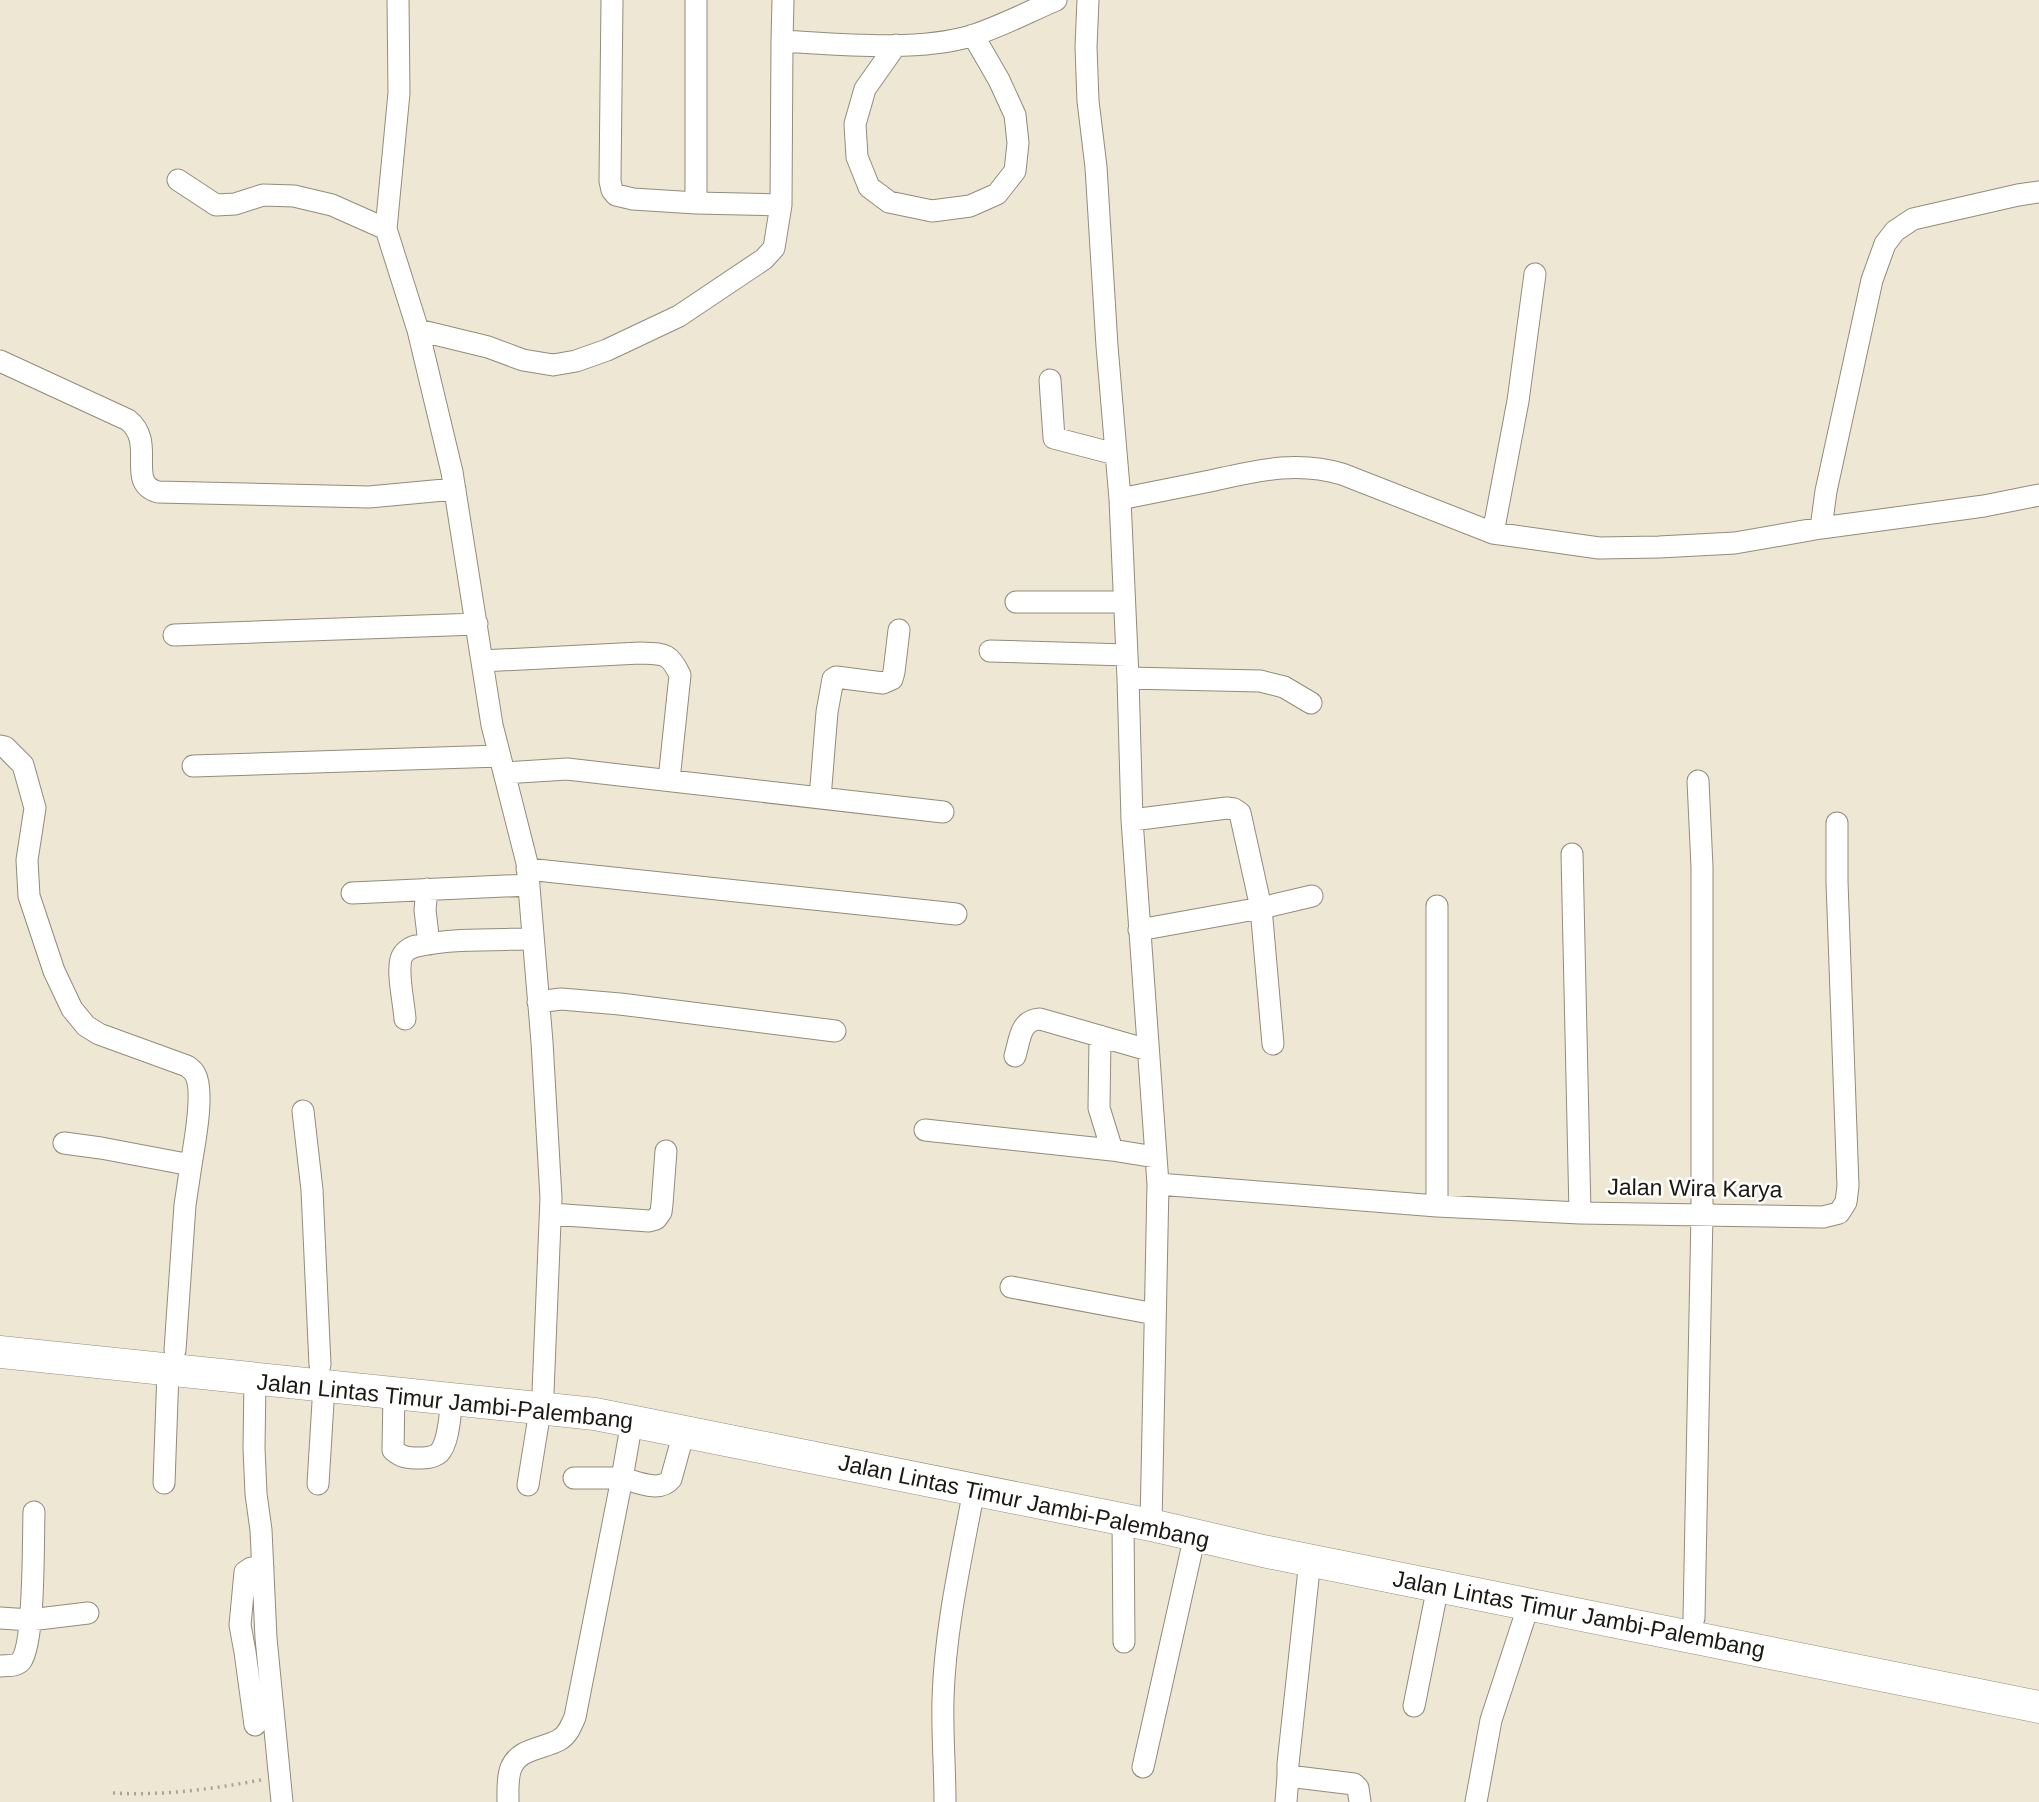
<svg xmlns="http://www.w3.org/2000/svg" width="2039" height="1802" font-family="Helvetica,sans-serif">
<rect width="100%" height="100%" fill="#ede7d4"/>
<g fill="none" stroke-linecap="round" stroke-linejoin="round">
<defs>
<path id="minor" d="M 612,0 L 610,181 L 612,190 L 616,195 L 633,199 L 696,203 L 781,205
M 1088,0 L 1086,47 L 1088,101 L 1096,167 L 1107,346 L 1120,499 L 1128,678 L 1132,820 L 1158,1184 L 1151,1525
M 782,41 L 783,0
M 896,45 L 865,89 L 855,124 L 857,157 L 869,187 L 889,202 L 932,211 L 970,206 L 997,194 L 1015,171 L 1018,143 L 1015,115 L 999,80 L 973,35
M 178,180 L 216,205 L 235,204 L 263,195 L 294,196 L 332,205 L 386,229 L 418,330 L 452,472 L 492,725 L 527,863 L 542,1042 L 551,1198 L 543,1392 L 528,1485
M 696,203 L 696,0
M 386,229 L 399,93 L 398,0
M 418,330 L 488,347 L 523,360 L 553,365 L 576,361 L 607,350 L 679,316 L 764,259 L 774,248 L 781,205 L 782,41 C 838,44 917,52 971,36 C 1000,27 1028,12 1056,0
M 0,361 L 128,420 C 157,443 125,483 158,492 L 369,497 L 455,489
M 1050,380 L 1054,438 L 1115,454
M 1120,499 C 1150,493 1180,487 1210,481 C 1256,471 1296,460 1342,474 L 1493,533 L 1599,548 L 1659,547 L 1735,543 L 1821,528 L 1826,491 L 1872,280 L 1885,244 L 1895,231 L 1913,219 L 2018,195 L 2039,192
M 1821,528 L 1984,506 L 2039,495
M 1493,533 L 1518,401 L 1535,274
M 1016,602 L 1124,602
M 174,635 L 477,624
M 990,651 L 1127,655
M 482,661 L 640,653 C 664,654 669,652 680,675 L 669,780
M 1128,678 L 1260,681 L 1284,687 L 1311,703
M 0,746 L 5,747 L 23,765 L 35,808 L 27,860 L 29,896 L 54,971 L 72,1009 L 86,1026 L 99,1034 L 187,1066 C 191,1069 193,1070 195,1074 C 205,1091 194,1146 191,1165
M 193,766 L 500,756
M 504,773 L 567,769 L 943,812
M 820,798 L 827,712 L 833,679 L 836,677 L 883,683 L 892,679 L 894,672 L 899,630
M 1132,820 L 1227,808 L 1234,809 L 1240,813 L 1261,908 L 1273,1044
M 1572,854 L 1580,1213
M 527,869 L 956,914
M 427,889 L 425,910 L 429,944
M 352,893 L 529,885
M 1437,906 L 1437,1206
M 1139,930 L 1261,908 L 1312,896
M 538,1002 L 561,999 L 620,1004 L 835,1031
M 405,1019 C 404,1003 397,974 401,959 C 403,952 410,947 417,946 C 452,938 498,940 533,939
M 1100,1036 L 1099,1108 L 1112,1150
M 1015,1056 C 1020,1039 1020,1020 1040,1019 L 1148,1050
M 303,1111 L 312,1190 L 320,1365
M 925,1130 L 1112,1150 L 1155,1157
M 64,1143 L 101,1148 L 191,1165 L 185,1205 L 175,1350
M 1158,1184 L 1437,1206 L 1580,1213 L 1823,1217 L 1839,1213 L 1846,1202 L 1848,1186 L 1837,882 L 1837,823
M 551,1214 L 649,1221 L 656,1219 L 661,1212 L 662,1204 L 666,1151
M 1011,1287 L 1155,1314
M 255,1379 L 254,1448 L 256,1494 L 261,1530 L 266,1638 L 282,1802
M 394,1393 L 393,1450 C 401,1457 407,1458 418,1458 C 425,1458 433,1458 439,1453 C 449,1443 450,1413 452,1400
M 632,1421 L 622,1478 C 637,1482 660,1493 671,1479 L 684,1432
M 164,1483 L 168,1371
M 318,1484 L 324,1386
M 1123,1519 L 1124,1642
M 1310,1560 L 1288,1764 L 1288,1776 L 1354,1784 L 1358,1788 L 1360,1802
M 0,1618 L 30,1620 L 88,1613
M 1694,1618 L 1702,1214 L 1702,867 L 1698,781
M 0,1666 C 7,1665 16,1667 21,1661 C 35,1643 33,1539 34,1512
M 1414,1706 L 1438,1586
M 255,1725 L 245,1652 L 240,1625 L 245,1572 L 251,1568 L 263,1568
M 1143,1767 L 1195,1535
M 508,1802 C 508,1791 507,1778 511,1768 C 519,1748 543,1749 559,1740 C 568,1735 571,1726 575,1717 L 622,1478 L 574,1478
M 945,1802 C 945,1768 942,1733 943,1699 C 945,1629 961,1559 974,1490
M 1286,1802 L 1288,1776
M 1476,1802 L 1491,1720 L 1529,1604"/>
<path id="highway" d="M 0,1352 L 595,1414 L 1151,1525 L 1263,1551 L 2039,1707"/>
</defs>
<use href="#minor" stroke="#928c7b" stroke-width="23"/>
<use href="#highway" stroke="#928c7b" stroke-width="33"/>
<path stroke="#a9a495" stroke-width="3.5" stroke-dasharray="2 5" stroke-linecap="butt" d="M 113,1793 C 163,1796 212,1789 261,1780"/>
<use href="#minor" stroke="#fff" stroke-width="21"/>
<use href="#highway" stroke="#fff" stroke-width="32"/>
</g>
<g text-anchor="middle" stroke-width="5" stroke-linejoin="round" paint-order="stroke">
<g font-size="23" fill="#1c1913" stroke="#fff">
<text transform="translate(1695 1188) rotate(1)" y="8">Jalan Wira Karya</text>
<text transform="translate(445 1401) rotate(6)" y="8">Jalan Lintas Timur Jambi-Palembang</text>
<text transform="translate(1024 1501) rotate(12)" y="8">Jalan Lintas Timur Jambi-Palembang</text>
<text transform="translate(1579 1614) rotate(11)" y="8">Jalan Lintas Timur Jambi-Palembang</text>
</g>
</g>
</svg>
